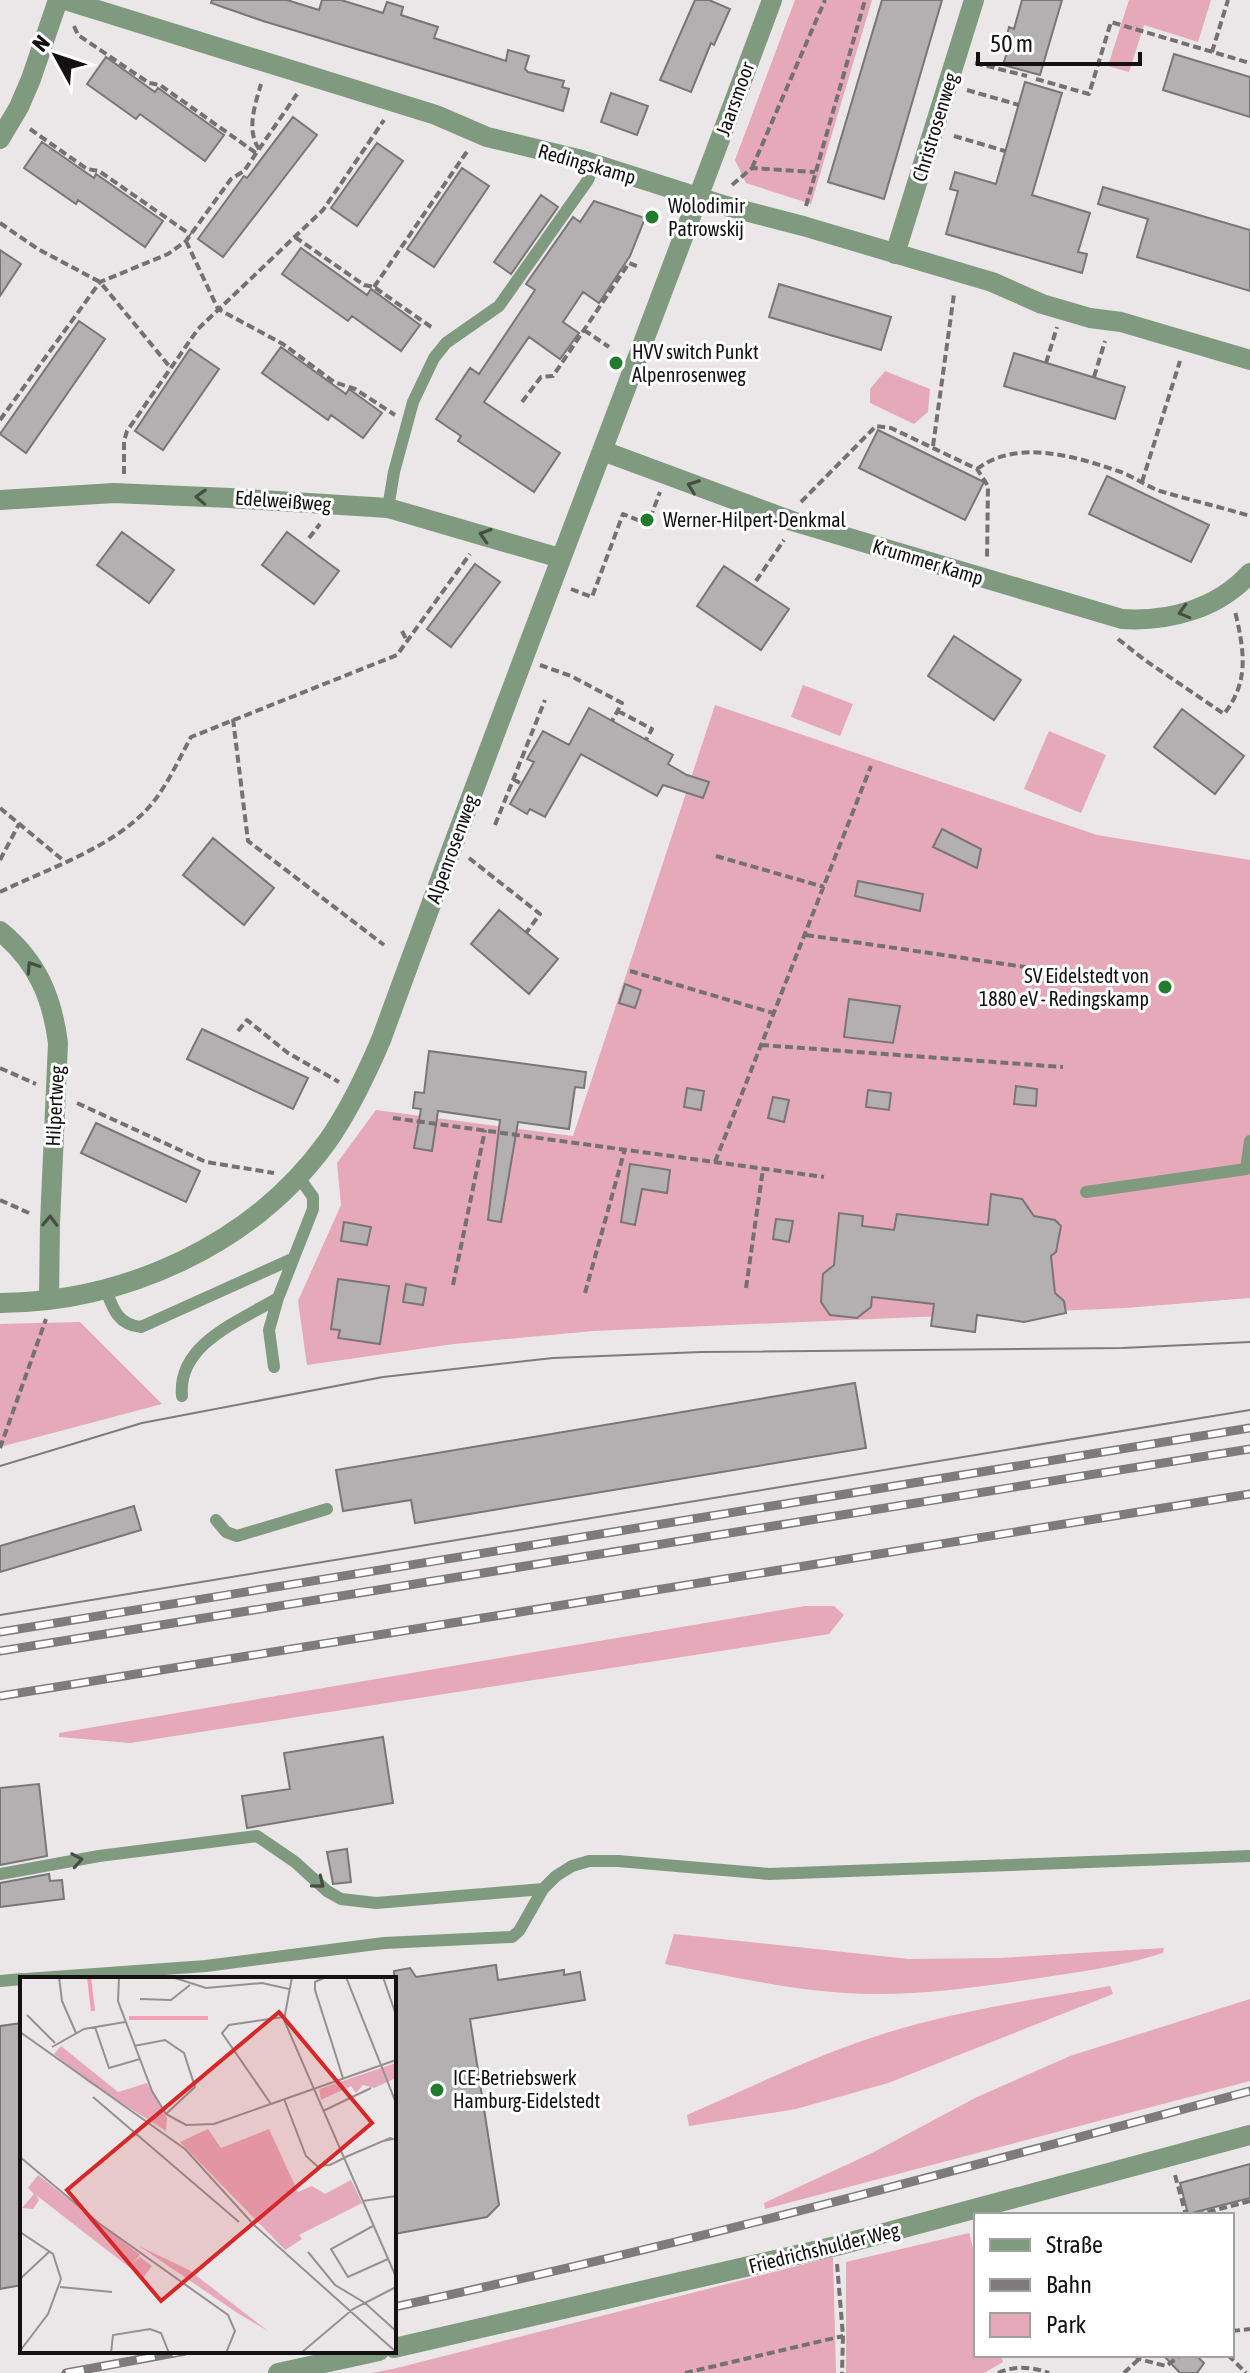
<svg xmlns="http://www.w3.org/2000/svg" width="1250" height="2373" font-family="'Asap Condensed',sans-serif">
<rect width="100%" height="100%" fill="#ebe6e7"/>
<path fill="#e5a9b9" d="M 795,0 L 872,0 L 811,204 L 746,183 L 735,160 Z
M 1129,0 L 1211,0 L 1198,42 L 1144,25 L 1129,72 L 1108,66 Z
M 885,371 L 930,389 L 928,412 L 914,424 L 870,403 L 870,389 Z
M 803,685 L 853,704 L 840,736 L 791,717 Z
M 715,705 L 1097,835 L 1250,860 L 1250,1298 L 1125,1308 L 593,1331 L 454,1344 L 307,1365 L 298,1301 L 341,1205 L 337,1163 L 376,1110 L 573,1136 Z
M 1049,731 L 1106,755 L 1081,813 L 1024,789 Z
M 80,1322 L 162,1404 L 0,1447 L 0,1324 Z
M 805,1606 L 834,1606 L 844,1615 L 829,1634 L 130,1743 L 59,1737 L 59,1733 Z
M 674,1934 L 909,1959 L 1000,1958 L 1164,1948 L 1163,1953 C 1120,1967 1077,1972 1033,1979 C 970,1988 909,1997 845,1993 C 785,1989 724,1975 665,1964 Z
M 1110,1986 L 1113,1994 L 888,2083 L 796,2109 L 689,2126 L 687,2115 C 756,2085 824,2051 896,2030 C 966,2009 1039,1999 1110,1986 Z
M 1250,1999 L 1250,2081 L 765,2209 L 764,2203 L 872,2153 L 977,2097 L 1070,2056 Z
M 969,2233 L 976,2259 L 976,2355 L 1001,2355 L 1003,2362 L 984,2373 L 846,2373 L 846,2262 Z
M 833,2257 L 836,2373 L 371,2373 L 393,2369 Z"/>
<path fill="#b4afb0" stroke="#7a7576" stroke-width="2" d="M 212,0 L 287,0 L 319,10 L 322,0 L 341,0 L 383,13 L 387,2 L 403,7 L 401,15 L 438,27 L 434,38 L 506,61 L 508,50 L 529,56 L 525,69 L 528,72 L 564,81 L 562,87 L 569,89 L 563,111 L 263,21 L 211,3 Z
M 695,0 L 709,0 L 730,9 L 714,45 L 711,43 L 691,92 L 660,80 Z
M 882,0 L 942,0 L 884,199 L 828,182 Z
M 1022,0 L 1062,0 L 1040,75 L 1003,65 L 1009,46 L 1005,44 L 1009,27 L 1014,29 Z
M 1174,54 L 1250,77 L 1250,117 L 1163,90 Z
M 106,57 L 155,92 L 158,88 L 224,135 L 205,161 L 140,114 L 136,119 L 87,84 Z
M 1025,82 L 1062,93 L 1032,195 L 1090,213 L 1078,252 L 1087,254 L 1082,273 L 946,234 L 958,191 L 950,189 L 955,172 L 996,184 Z
M 611,93 L 648,106 L 637,135 L 601,122 Z
M 293,117 L 317,135 L 223,257 L 198,239 L 244,176 L 247,178 Z
M 42,142 L 94,178 L 96,174 L 163,221 L 145,247 L 78,200 L 76,204 L 24,168 Z
M 377,143 L 403,161 L 357,226 L 331,208 Z
M 462,168 L 489,186 L 434,267 L 407,249 Z
M 1103,187 L 1250,230 L 1250,291 L 1137,257 L 1148,219 L 1098,204 Z
M 541,195 L 558,207 L 511,274 L 494,262 Z
M 594,201 L 645,218 L 630,256 L 599,303 L 583,292 L 563,322 L 579,333 L 560,359 L 529,337 L 484,402 L 560,453 L 534,492 L 458,441 L 461,436 L 436,419 L 470,368 L 479,374 L 535,290 L 526,284 L 573,217 L 580,222 Z
M 301,248 L 367,295 L 371,289 L 420,325 L 401,351 L 352,316 L 348,321 L 282,274 Z
M 0,250 L 21,264 L 0,296 Z
M 779,284 L 891,317 L 881,350 L 769,317 Z
M 79,321 L 105,339 L 26,453 L 0,434 Z
M 281,347 L 346,394 L 349,389 L 382,413 L 363,438 L 331,415 L 328,420 L 262,373 Z
M 190,349 L 219,369 L 163,450 L 135,431 Z
M 1014,353 L 1125,387 L 1115,419 L 1004,386 Z
M 878,430 L 984,482 L 965,520 L 859,468 Z
M 1107,476 L 1209,525 L 1191,562 L 1089,514 Z
M 122,532 L 174,570 L 149,603 L 97,565 Z
M 287,532 L 339,571 L 314,604 L 262,565 Z
M 475,564 L 500,582 L 451,647 L 427,629 Z
M 724,566 L 789,609 L 761,650 L 697,606 Z
M 954,636 L 1021,680 L 994,720 L 928,676 Z
M 589,708 L 673,755 L 668,764 L 687,775 L 709,782 L 703,798 L 663,785 L 657,796 L 581,754 L 545,817 L 530,809 L 527,814 L 510,804 L 534,762 L 527,759 L 543,731 L 569,745 Z
M 1182,709 L 1244,756 L 1215,794 L 1154,747 Z
M 942,829 L 981,849 L 977,868 L 933,847 Z
M 213,838 L 274,888 L 244,925 L 183,875 Z
M 858,881 L 923,894 L 920,911 L 855,896 Z
M 499,910 L 558,959 L 529,994 L 471,944 Z
M 625,984 L 641,990 L 635,1008 L 619,1003 Z
M 849,999 L 900,1006 L 893,1043 L 844,1037 Z
M 202,1029 L 308,1078 L 293,1109 L 187,1059 Z
M 429,1051 L 586,1072 L 584,1088 L 575,1087 L 569,1129 L 518,1122 L 501,1222 L 488,1220 L 500,1120 L 438,1111 L 432,1151 L 414,1148 L 421,1109 L 413,1108 L 415,1092 L 424,1093 Z
M 1016,1086 L 1037,1089 L 1036,1106 L 1014,1104 Z
M 687,1088 L 704,1091 L 701,1110 L 684,1107 Z
M 868,1090 L 891,1093 L 889,1110 L 866,1107 Z
M 773,1097 L 789,1100 L 784,1122 L 768,1118 Z
M 96,1123 L 200,1171 L 186,1202 L 81,1153 Z
M 630,1164 L 670,1170 L 667,1193 L 642,1189 L 635,1225 L 621,1222 Z
M 991,1194 L 1022,1199 L 1034,1216 L 1055,1220 L 1061,1226 L 1056,1252 L 1051,1256 L 1055,1293 L 1064,1301 L 1066,1313 L 1024,1322 L 977,1315 L 975,1332 L 931,1326 L 934,1304 L 872,1297 L 871,1307 L 857,1318 L 830,1315 L 821,1302 L 823,1274 L 834,1265 L 839,1213 L 863,1216 L 862,1226 L 894,1230 L 897,1214 L 988,1225 Z
M 776,1219 L 793,1221 L 789,1242 L 773,1239 Z
M 344,1222 L 371,1227 L 367,1245 L 341,1241 Z
M 338,1279 L 389,1286 L 380,1344 L 338,1338 L 340,1330 L 331,1329 Z
M 406,1284 L 426,1288 L 423,1305 L 403,1302 Z
M 855,1383 L 866,1448 L 415,1523 L 411,1500 L 343,1511 L 336,1470 Z
M 134,1506 L 141,1530 L 0,1572 L 0,1546 Z
M 383,1737 L 393,1803 L 247,1828 L 242,1796 L 290,1789 L 284,1753 Z
M 39,1784 L 47,1856 L 0,1865 L 0,1788 Z
M 347,1849 L 351,1882 L 333,1884 L 327,1852 Z
M 49,1874 L 50,1881 L 62,1880 L 64,1899 L 0,1907 L 0,1883 Z
M 496,1965 L 498,1980 L 564,1970 L 564,1975 L 580,1972 L 585,2000 L 470,2019 L 499,2205 L 487,2217 L 394,2234 L 394,1971 L 410,1968 L 416,1977 Z
M 22,2023 L 22,2285 L 0,2289 L 0,2026 Z
M 1250,2164 L 1250,2198 L 1188,2214 L 1180,2183 Z
M 1163,2355 L 1196,2355 L 1204,2363 L 1197,2373 L 1180,2373 Z"/>
<g fill="none" stroke-linecap="round" stroke-linejoin="round">
<path stroke="#757172" stroke-width="4" stroke-dasharray="8 4" stroke-linecap="butt" d="M 74,26 L 78,35 L 149,83 L 160,85 L 256,153
M 1212,52 L 1228,0
M 975,63 L 1027,76
M 1036,79 L 1089,94 L 1111,22 L 1250,63
M 967,90 L 1019,105
M 30,129 L 87,169 L 99,171 L 191,235
M 954,136 L 1005,151
M 259,149 C 246,130 255,105 261,84
M 752,168 L 825,0
M 732,185 L 752,168 L 815,172
M 806,206 L 865,0
M 0,223 L 38,249 L 100,282 L 170,367
M 295,237 L 364,285 L 374,287 L 434,329
M 186,241 L 218,309 L 283,344 L 334,382 L 355,389 L 395,415
M 374,287 L 468,150
M 584,330 L 609,347
M 1046,363 L 1057,327
M 1094,377 L 1105,341
M 522,402 L 541,377 L 553,376 L 629,263 L 639,267
M 0,420 L 100,282 L 168,254 L 186,241 L 231,179 L 244,171 L 297,94
M 933,446 L 954,294
M 977,469 C 1018,438 1077,457 1121,472 C 1134,477 1146,486 1160,491 C 1190,500 1220,507 1250,516
M 124,474 L 124,441 L 127,431 L 198,329 L 323,210 L 384,120
M 1142,482 L 1180,361
M 801,502 L 876,426 L 891,428 L 977,469 L 988,486 L 987,559
M 309,538 L 320,524
M 756,581 L 784,540
M 571,589 L 592,597 L 623,514 L 648,524 L 660,492
M 402,631 L 407,641
M 1118,639 L 1146,661 L 1224,714 C 1250,681 1244,650 1235,611
M 540,665 L 571,676 L 622,703 L 612,721
M 618,711 L 652,729 L 646,740
M 233,719 L 248,841 L 384,945
M 513,779 L 522,784
M 0,808 L 64,861
M 495,825 L 545,700
M 716,856 L 824,887
M 469,858 L 540,914 L 526,933
M 0,860 L 19,824
M 0,892 C 49,868 113,848 150,806 C 167,786 178,761 191,737 L 397,655 L 470,554
M 806,935 L 1073,974
M 630,971 L 773,1013
M 238,1031 L 247,1020 L 288,1053 L 339,1082
M 761,1045 L 1063,1067
M 0,1068 L 36,1084
M 77,1103 L 206,1162 L 274,1173
M 393,1118 L 824,1177
M 715,1162 L 871,766
M 0,1200 L 29,1213
M 453,1285 L 485,1130
M 746,1288 L 763,1169
M 585,1293 L 625,1149
M 0,1448 L 46,1319
M 1175,2175 L 1186,2215
M 1196,2215 L 1250,2201
M 837,2264 L 843,2336 L 842,2373
M 1232,2331 L 1250,2329
M 1135,2355 L 1139,2359 L 1166,2366 L 1181,2355
M 1228,2355 L 1246,2373
M 685,2373 L 843,2336
M 998,2373 C 1015,2365 1032,2367 1049,2373
M 1124,2373 L 1139,2359"/>
<path stroke="#7f9a7f" stroke-width="12" d="M 388,508 L 394,472 L 413,402 L 434,358 L 446,343 L 499,306 L 588,180 L 594,164
M 1086,1192 L 1246,1169 L 1250,1141
M 106,1290 C 113,1309 118,1325 141,1327 L 292,1259
M 274,1367 L 269,1330 L 278,1298 L 313,1209 L 313,1197 L 298,1176
M 182,1396 C 177,1344 240,1321 278,1298
M 216,1520 L 226,1532 L 237,1536 L 327,1509
M 0,1874 L 99,1856 L 257,1836 L 295,1862 L 327,1891 L 341,1899 L 376,1903 L 543,1889
M 26,1979 L 206,1966 L 384,1943 L 512,1937 L 519,1931 L 543,1889 L 556,1876 L 572,1866 L 589,1861 L 618,1861 L 769,1874 L 1250,1856
M 0,1981 L 22,1979"/>
<path stroke="#7f9a7f" stroke-width="20" d="M 65,0 L 436,115 L 487,137 L 582,160 L 726,206 L 803,226 L 992,282 L 1042,304 L 1090,318 L 1121,322 L 1250,360
M 0,139 L 19,107 L 31,79 L 58,0
M 895,254 L 974,0
M 603,451 L 792,521 L 1122,619 C 1168,622 1218,609 1250,573
M 0,500 L 114,493 L 230,498 L 388,508 L 560,558
M 0,931 C 37,961 52,997 58,1043 L 50,1223 L 49,1299
M 0,1303 C 125,1302 252,1245 327,1142 C 349,1111 366,1075 381,1040 C 508,692 643,348 772,0
M 394,2348 L 836,2246 L 1250,2135
M 278,2373 L 379,2351"/>
<path stroke="#7f7b7c" stroke-width="2" d="M 0,1466 L 142,1423 L 383,1377 L 553,1358 L 701,1352 L 1122,1348 L 1250,1342
M 0,1615 L 1250,1410"/>
<defs>
<path id="rail" d="M 0,1632 L 1250,1428
M 0,1651 L 1250,1449
M 0,1696 L 1250,1494
M 394,2307 C 682,2245 966,2168 1250,2091
M 66,2373 L 185,2351"/>
</defs>
<use href="#rail" stroke="#7f7b7c" stroke-width="9"/>
<use href="#rail" stroke="#fff" stroke-width="6" stroke-dasharray="18" stroke-linecap="butt"/>
</g>
<defs><path id="oneway-chevron" d="M-2-3.5L2.5 0L-2 3.5" fill="none" stroke-width="1.6" stroke-linecap="round" stroke-linejoin="round" transform="scale(2)"/></defs>
<g stroke="#444f42">
<use href="#oneway-chevron" transform="translate(693 486) rotate(-159)"/>
<use href="#oneway-chevron" transform="translate(201 497) rotate(-178)"/>
<use href="#oneway-chevron" transform="translate(485 535) rotate(-163)"/>
<use href="#oneway-chevron" transform="translate(1184 612) rotate(164)"/>
<use href="#oneway-chevron" transform="translate(32 967) rotate(-123)"/>
<use href="#oneway-chevron" transform="translate(50 1221) rotate(-88)"/>
<use href="#oneway-chevron" transform="translate(77 1860) rotate(-10)"/>
<use href="#oneway-chevron" transform="translate(319 1883) rotate(39)"/>
</g>
<g fill="#207c2c" stroke="#fff" stroke-width="3">
<circle cx="652" cy="217" r="8"/>
<circle cx="616" cy="363" r="8"/>
<circle cx="647" cy="520" r="8"/>
<circle cx="1165" cy="987" r="8"/>
<circle cx="437" cy="2090" r="8"/>
</g>
<g text-anchor="middle" stroke-width="6" stroke-linejoin="round" paint-order="stroke">
<g font-size="20" fill="#131111" stroke="#fff">
<text transform="translate(735 99) rotate(-70)" y="7">Jaarsmoor</text>
<text transform="translate(935 127) rotate(-73)" y="7">Christrosenweg</text>
<text transform="translate(587 164) rotate(16)" y="7">Redingskamp</text>
<text transform="translate(283 501) rotate(4)" y="7">Edelweißweg</text>
<text transform="translate(928 562) rotate(17)" y="7">Krummer Kamp</text>
<text transform="translate(452 849) rotate(-70)" y="7">Alpenrosenweg</text>
<text transform="translate(55 1106) rotate(-87)" y="7">Hilpertweg</text>
<text transform="translate(824 2248) rotate(-14)" y="7">Friedrichshulder Weg</text>
</g>
<g font-size="20" fill="#131111" stroke="#fff" text-anchor="start">
<text x="668" y="213">Wolodimir<tspan x="668" dy="23">Patrowskij</tspan></text>
<text x="632" y="359">HVV switch Punkt<tspan x="632" dy="23">Alpenrosenweg</tspan></text>
<text x="663" y="527">Werner-Hilpert-Denkmal</text>
<text x="1149" y="983" text-anchor="end">SV Eidelstedt von<tspan x="1149" dy="23">1880 eV - Redingskamp</tspan></text>
<text x="453" y="2085">ICE-Betriebswerk<tspan x="453" dy="23">Hamburg-Eidelstedt</tspan></text>
</g>
</g>
<g transform="translate(20 1977)">
<rect width="376" height="376" fill="#ebe6e7"/>
<path d="M 41,69 L 98,115 L 127,106 L 147,141 L 146,154 L 68,105 L 34,77 ZM 376,86 L 376,101 L 354,111 L 343,108 L 336,116 L 331,109 L 301,123 L 299,112 ZM 188,152 L 201,171 L 249,152 L 278,215 L 292,209 L 305,217 L 331,203 L 342,226 L 279,258 L 282,262 L 265,273 L 160,165 ZM 18,198 L 120,278 L 111,287 L 120,280 L 132,289 L 123,301 L 16,218 L 19,223 L 13,232 L 2,231 L 14,217 L 8,211 ZM 119,269 L 169,293 L 248,354 L 219,337 Z" fill="#e5a9b9"/>
<path fill="none" stroke="#f69db6" stroke-width="4" d="M 69,0 L 73,34M 109,41 L 188,41"/>
<path fill="none" stroke="#959191" stroke-width="2" d="M 39,0 L 42,24 L 56,56M 99,0 L 98,24 L 132,114 L 146,137 L 166,148 L 194,147 L 376,83M 152,0 L 186,11 L 242,6 L 269,12M 272,0 L 264,43 L 376,300M 306,0 L 295,5 L 295,13 L 323,101M 326,0 L 376,126M 363,0 L 376,38M 120,22 L 151,23 L 170,8M 7,38 L 35,66M 75,50 L 89,91 L 120,82M 0,55 L 165,172 L 234,248 L 376,375M 114,69 L 145,63 L 164,76 L 175,110 L 146,137M 32,70 L 64,52 L 105,45M 73,120 L 219,245M 264,122 L 286,179 L 297,189 L 310,188 L 328,179 L 370,161 L 373,162 L 363,164M 251,127 L 202,56 L 209,48 L 263,40M 303,134 L 351,111M 0,180 L 80,247 L 208,338 L 215,354 L 206,376M 343,224 L 376,219M 353,249 L 311,272 L 328,300 L 368,282M 0,255 L 33,277 L 41,302 L 28,337 L 0,374M 288,275 L 315,308 L 345,326 L 376,354M 0,302 L 30,274M 40,310 L 92,315M 91,376 L 93,358 L 130,352 L 141,356 L 149,376M 281,376 L 333,332 L 376,310"/>
<path fill="#d62828" fill-opacity="0.15" stroke="#d62828" stroke-width="4" d="M 259,35 L 352,146 L 141,324 L 47,213 Z"/>
<rect width="376" height="376" fill="none" stroke="#131111" stroke-width="4"/>
</g>
<rect x="974" y="2213" width="260" height="144" fill="#ffffff" stroke="#a1a0a0" stroke-width="2"/>
<rect x="990" y="2239" width="40" height="12" fill="#7f9a7f" stroke="#a1a0a0" stroke-width="2"/>
<text x="1046" y="2253" font-size="24" fill="#131111">Straße</text>
<rect x="990" y="2279" width="40" height="12" fill="#7f7b7c" stroke="#a1a0a0" stroke-width="2"/>
<text x="1046" y="2293" font-size="24" fill="#131111">Bahn</text>
<rect x="990" y="2313" width="40" height="24" fill="#e5a9b9" stroke="#a1a0a0" stroke-width="2"/>
<text x="1046" y="2333" font-size="24" fill="#131111">Park</text>
<g transform="translate(56 56) rotate(310)" stroke="#ffffff" stroke-width="6" paint-order="stroke">
<path d="M0-6L14 30L0 20L-14 30Z" fill="#131111"/>
<text y="-12" font-size="22" font-weight="bold" text-anchor="middle" fill="#131111">N</text>
</g>
<path d="M978 52v12h162v-12" fill="none" stroke="#131111" stroke-width="4"/>
<text x="990" y="52" font-size="24" fill="#131111" stroke="#ffffff" stroke-width="6" paint-order="stroke">50 m</text>
</svg>
